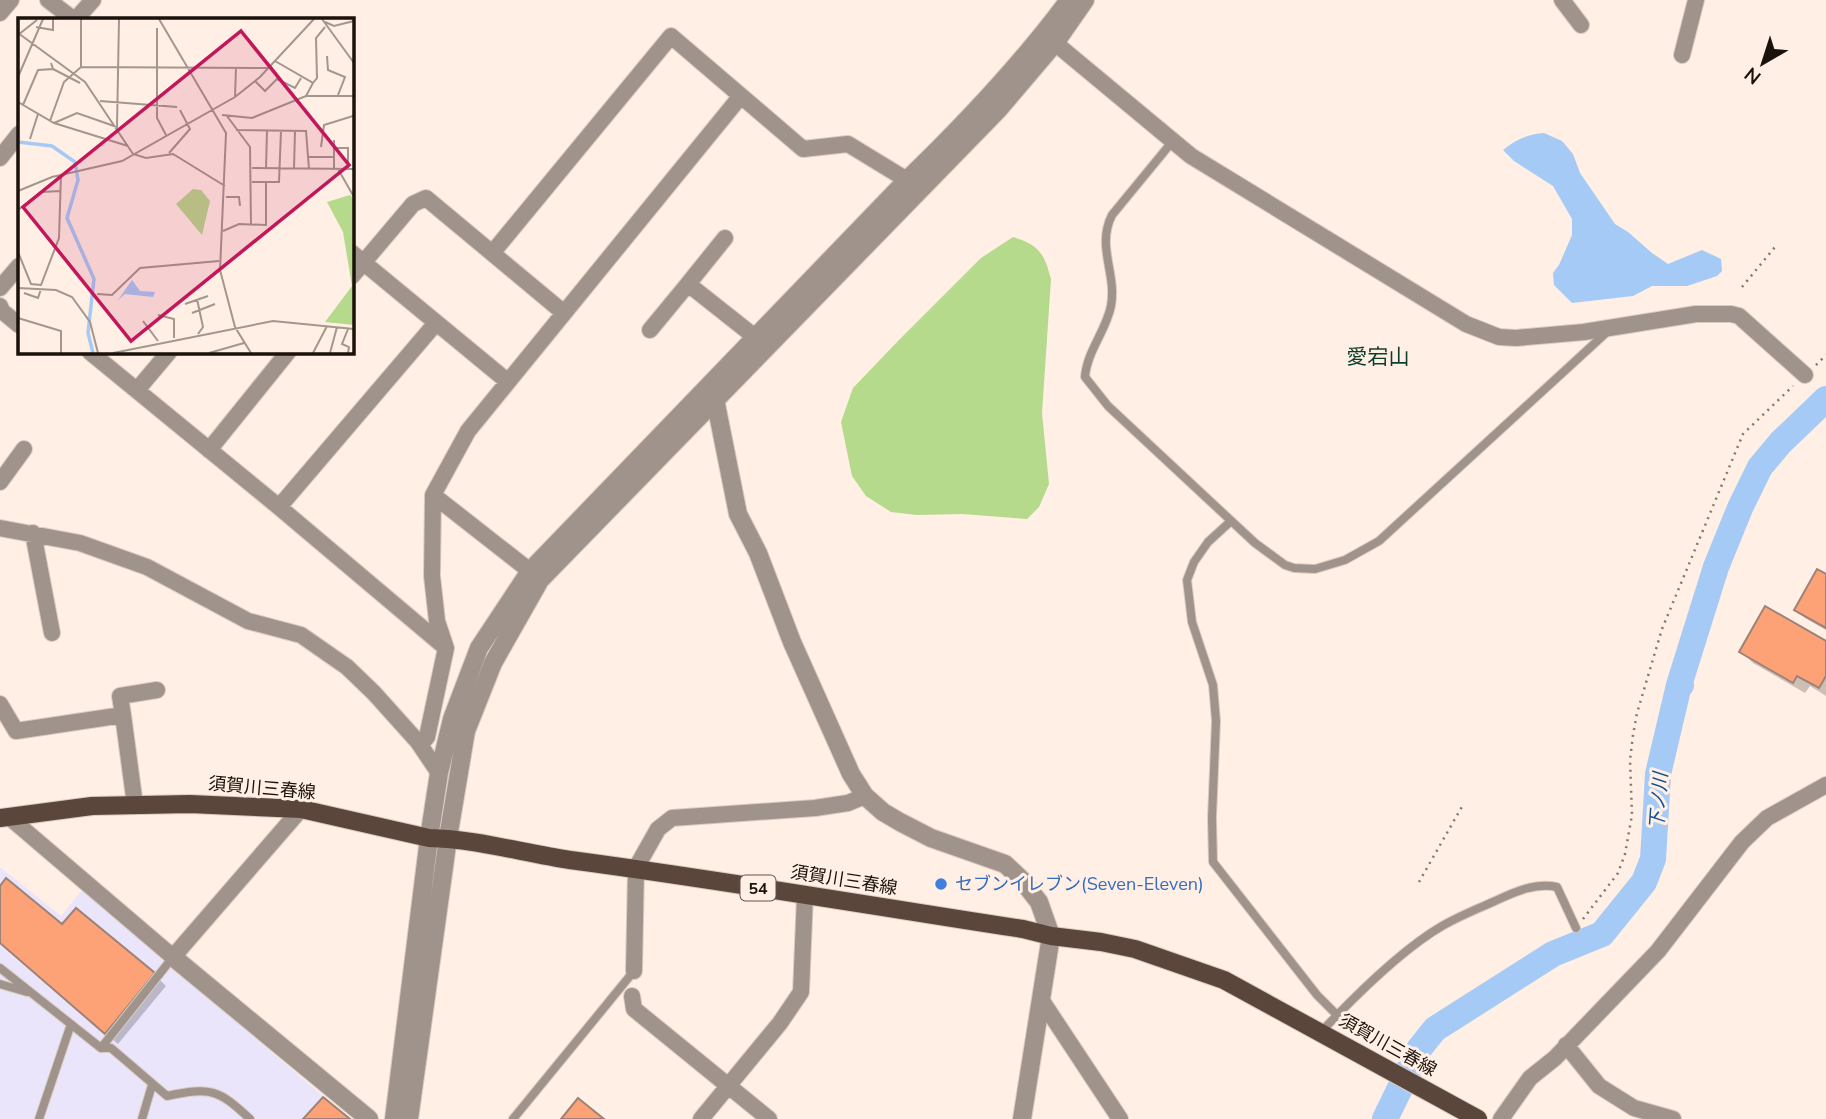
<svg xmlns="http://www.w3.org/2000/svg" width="1826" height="1119" font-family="'Nunito Sans','Noto Sans JP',sans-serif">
<rect width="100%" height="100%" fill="#ffefe4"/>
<path fill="#eae5fb" d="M 0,867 L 61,916 L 82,890 L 350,1119 L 0,1119 Z"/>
<path fill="#b5da8b" d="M 1013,237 C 1039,245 1044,253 1051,279 L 1042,413 L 1049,484 L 1039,507 L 1027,519 L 962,514 L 917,515 L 891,512 L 866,496 L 852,476 L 841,422 L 853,388 L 898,341 L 981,258 Z"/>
<path fill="#a5caf6" d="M 1544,133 L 1562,141 L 1573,154 L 1580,173 L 1615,224 L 1628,232 L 1652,253 L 1668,264 L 1702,250 L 1721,259 L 1722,271 L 1717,276 L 1687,286 L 1652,286 L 1633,296 L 1572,303 L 1554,285 L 1553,273 L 1559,265 L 1572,235 L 1572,219 L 1553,186 L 1514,161 L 1503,150 C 1516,140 1527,134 1544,133 Z"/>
<path fill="#0003" d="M 1826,576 L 1826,630 L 1805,618 L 1796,610 Z
M 1826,643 L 1826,696 L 1810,686 L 1805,693 L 1753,663 L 1741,651 Z
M 0,888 L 63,927 L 154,974 L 166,986 L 118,1044 L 0,943 Z"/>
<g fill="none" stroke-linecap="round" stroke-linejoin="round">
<path stroke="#a5caf6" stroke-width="26" d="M 1385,1119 L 1419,1049 L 1435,1029 L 1553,954 L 1602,934 L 1644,882 L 1653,859 L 1658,774 L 1679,685 L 1681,685 L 1680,682 L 1716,567 L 1740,508 L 1760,467 L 1781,442 L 1826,399"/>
</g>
<path fill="#fda277" stroke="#9e8276" stroke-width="2" d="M 1817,569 L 1826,574 L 1826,628 L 1794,610 Z
M 1765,606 L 1826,641 L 1826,676 L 1819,688 L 1797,676 L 1793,683 L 1739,652 Z
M 6,878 L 62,924 L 76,908 L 155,973 L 105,1034 L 0,943 L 0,886 Z
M 323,1097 L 350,1119 L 303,1119 Z
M 578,1098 L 604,1119 L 561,1119 Z"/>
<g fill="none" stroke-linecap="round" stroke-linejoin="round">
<defs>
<path id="service" d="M 1172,142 L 1112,215 C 1096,247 1117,273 1111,306 C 1106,331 1087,351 1085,377 L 1108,406 L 1255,543 L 1285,565 L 1294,568 L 1315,569 L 1345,560 L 1379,541 L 1607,332
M 1231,521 L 1208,542 L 1194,562 L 1187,580 L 1192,622 L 1213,685 L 1216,721 L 1212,818 L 1213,862 L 1317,995 L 1338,1016
M 0,968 L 101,1048 L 111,1048 L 167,1096 C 211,1087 218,1089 250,1119
M 0,984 L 27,992
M 1321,1032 C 1354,997 1401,950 1442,926 C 1459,916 1477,909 1495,901 C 1514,892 1536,882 1557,887 L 1576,928
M 101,1048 L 173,957
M 39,1119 L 71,1024
M 142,1119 L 152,1085
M 513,1119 L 634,971"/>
<path id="minor" d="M 48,0 L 73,19
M 1562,0 L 1581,25
M 0,13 L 11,0
M 76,19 L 93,0
M 1055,43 L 1191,156 L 1466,324 L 1499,337 L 1516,338 L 1584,332 L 1696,314 L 1731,314 L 1739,316 L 1805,375
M 1682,55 L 1696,0
M 0,158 L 19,134
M 725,238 L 688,284 L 755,337
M 493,252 L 671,36 L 803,149 L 848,144 L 907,180
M 352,253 L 507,381
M 352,276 L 413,204 L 426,198 L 564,313
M 0,288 L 19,266
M 0,306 L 2,311 L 19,325
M 650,330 L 688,284
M 90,352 L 279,507 L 446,648
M 137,390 L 169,352
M 209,450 L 288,352
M 0,482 L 24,449
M 433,495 L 530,571
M 279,507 L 436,323
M 0,528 L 80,543 L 147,567 L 248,621 L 301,635 L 347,667 L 374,693 L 418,742 L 439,773
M 33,533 L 52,633
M 0,704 L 16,731 L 123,715 L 135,805
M 123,715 L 120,696 L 157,690
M 420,745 L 427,737 L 446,648 L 437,621 L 432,576 L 433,495 L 468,431 L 740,97
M 9,817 L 173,957 L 301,809
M 634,971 L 636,868 L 658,829 L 672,818 L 815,808 L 848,803 L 865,796
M 632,996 L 634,1009 L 769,1119
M 1042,1001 L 1120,1119
M 1566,1045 L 1599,1086 L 1634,1108 L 1673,1119
M 701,1119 L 780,1023 L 801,992 L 805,895
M 1501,1119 L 1530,1078 L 1555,1058 L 1658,951 L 1742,842 L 1767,818 L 1826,785"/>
<path id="tertiary" d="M 711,393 L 715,399 L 738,514 L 758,553 L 792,642 L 851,774 L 865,796 L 883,812 L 900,822 L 931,838 L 1005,864 L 1021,879 L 1039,902 L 1051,936 L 1022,1119
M 173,957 L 369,1119
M 394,1119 L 429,838 L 439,773 L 452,719 L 479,648 L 530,571 L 907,180 C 966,123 1020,66 1069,0
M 409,1119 L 448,838 L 466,731 L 493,663 L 540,580 L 998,110 L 1055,43 L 1085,0"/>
<path id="primary" d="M 0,818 L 92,806 L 190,804 L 301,809 L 429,838 C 476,839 523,853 570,860 C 722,880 872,906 1023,929 L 1051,936 L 1101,942 L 1135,949 L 1224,980 L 1478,1119"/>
</defs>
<use href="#service" stroke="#daccc1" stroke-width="10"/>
<use href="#minor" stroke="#daccc1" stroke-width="18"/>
<use href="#tertiary" stroke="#daccc1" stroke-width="20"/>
<use href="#primary" stroke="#daccc1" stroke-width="20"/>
<path stroke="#83776e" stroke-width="2.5" stroke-dasharray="2 5" stroke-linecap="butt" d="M 1742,287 L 1775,247
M 1816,365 L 1826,355
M 1419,882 L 1464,803
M 1583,919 L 1618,873 L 1625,854 L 1632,815 L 1630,760 L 1633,735 L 1637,713 L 1662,629 L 1743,434 L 1793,386"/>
<use href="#service" stroke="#9f938c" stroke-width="8"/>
<use href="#minor" stroke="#9f938c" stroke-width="16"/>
<use href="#tertiary" stroke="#9f938c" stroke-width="18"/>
<use href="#primary" stroke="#5a463b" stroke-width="18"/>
</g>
<circle fill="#3f7fe0" stroke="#ffefe4" stroke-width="2.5" cx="941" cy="884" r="7"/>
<g text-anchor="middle" stroke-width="6" stroke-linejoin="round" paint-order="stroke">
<rect fill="#ffefe4" stroke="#5f544c" stroke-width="2" x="740.5" y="875.5" width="35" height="25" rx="5"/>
<g font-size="16" font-weight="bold" fill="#1a120b">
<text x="758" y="894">54</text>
</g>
<g font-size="18" fill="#1a120b" stroke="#ffefe4">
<text transform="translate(262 788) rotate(5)" y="6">須賀川三春線</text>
<text transform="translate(844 880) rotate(9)" y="6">須賀川三春線</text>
<text transform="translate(1388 1045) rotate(29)" y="6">須賀川三春線</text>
</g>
<g font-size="18" fill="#366cbe" stroke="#ffefe4" text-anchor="start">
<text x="955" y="890">セブンイレブン(Seven-Eleven)</text>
</g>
<g font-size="19" font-style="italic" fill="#0d4f8f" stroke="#ffefe4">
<text transform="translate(1658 801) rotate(-86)" y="7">下ノ川</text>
</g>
<g font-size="21" fill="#0c3e2e" stroke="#ffefe4">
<text x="1378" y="364">愛宕山</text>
</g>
</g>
<g transform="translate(18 18)">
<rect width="336" height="336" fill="#ffefe4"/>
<path d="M 175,171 L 183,172 L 192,183 L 184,217 L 158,186 ZM 332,177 L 336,181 L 336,307 L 307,304 L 334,268 L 325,214 L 309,184 Z" fill="#b5da8b"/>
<path d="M 114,262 L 122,273 L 137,274 L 135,279 L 107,276 L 100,282 Z" fill="#a5caf6"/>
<path fill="none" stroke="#a5caf6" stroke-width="3.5" d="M 0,124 L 34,128 L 57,144 L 60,162 L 49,200 L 76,261 L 70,315 L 75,335"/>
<path fill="none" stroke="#a3978d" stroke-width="2" d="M 141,1 L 208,115 L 202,252 L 217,309 L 233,335M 304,1 L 336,45M 307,4 L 316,8 L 336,3M 18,9 L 35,12 L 35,1M 139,10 L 139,100 L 148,117M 0,15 L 67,64 L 115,136 L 128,140 L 155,136 L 207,168M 0,17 L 19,2M 309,38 L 310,52 L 327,59 L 320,77M 257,43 L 295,65 L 288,78M 63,49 L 63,1M 35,51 L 62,65M 0,59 L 25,1M 237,63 L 247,73 L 259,61 L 277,70 L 283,60M 295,65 L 299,60 L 298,20 L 307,9M 217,79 L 218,49M 82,83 L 159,89M 0,84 L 36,105 L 110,128M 5,87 L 20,52 L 35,51 L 33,45M 204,97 L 234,100 L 288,78 L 336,78M 209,98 L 232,129 L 233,207M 32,103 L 46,64 L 63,49 L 251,50M 36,105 L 59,95 L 99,109 L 101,1M 218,112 L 288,113 L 291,151M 12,121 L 20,96M 303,129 L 306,107 L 335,98M 316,130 L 330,130 L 330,151M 151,135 L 172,111 L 162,92M 291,139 L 316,139M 234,150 L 336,151M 248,150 L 249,113M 276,150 L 277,113M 316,151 L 316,122M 320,151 L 336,179M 234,164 L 261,164 L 263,113M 0,173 L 34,159 L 104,143 L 217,79 L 242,59 L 296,1M 208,179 L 221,179 L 222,188M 0,192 L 23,174 L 43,173M 205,213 L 221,206 L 248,207 L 248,164M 0,234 L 13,266 L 23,267 L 41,220 L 43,156M 0,270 L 38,272 L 54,279 L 72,304 L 80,335M 6,275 L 20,280 L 23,271M 79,276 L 94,277 L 122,250 L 201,243M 179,281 L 185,309 L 180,316M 167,286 L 190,278M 174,295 L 197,286M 140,297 L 156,301 L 156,320M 0,300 L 43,313 L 43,335M 125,303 L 140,323M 95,335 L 255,303 L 336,311M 191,335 L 226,325M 295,335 L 309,308M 312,335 L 319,309M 330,335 L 331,329 L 324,326 L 330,311"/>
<path fill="#c2185b" fill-opacity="0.15" stroke="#c2185b" stroke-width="3.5" d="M 223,13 L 331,147 L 113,323 L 5,189 Z"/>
<rect width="336" height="336" fill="none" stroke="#1a120b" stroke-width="3.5"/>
</g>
<g transform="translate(1763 63) rotate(219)" stroke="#ffefe4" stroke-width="5" paint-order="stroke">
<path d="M0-5L12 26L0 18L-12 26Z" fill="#1a120b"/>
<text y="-10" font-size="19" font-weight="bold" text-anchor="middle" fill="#1a120b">N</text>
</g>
</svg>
